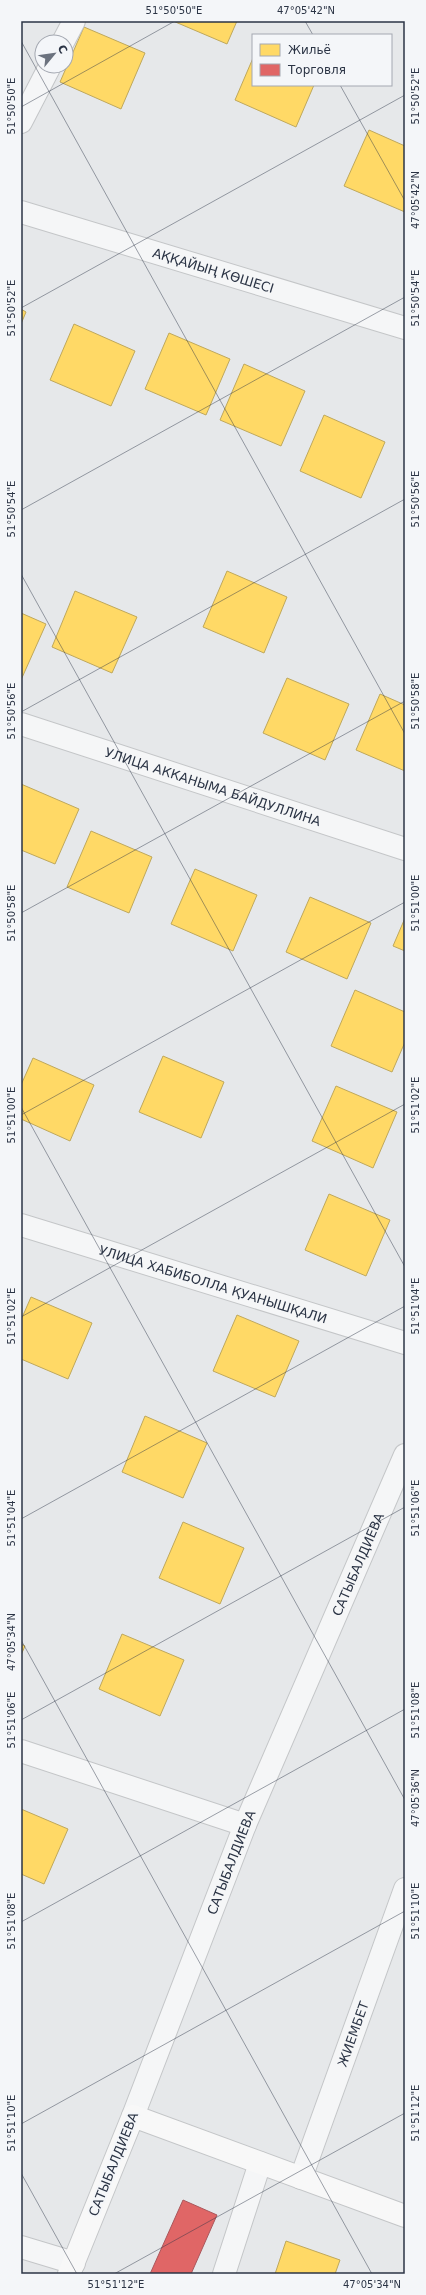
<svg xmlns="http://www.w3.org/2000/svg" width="426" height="2295" font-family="'DejaVu Sans',sans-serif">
<rect width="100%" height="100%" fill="#e6e8ea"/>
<path fill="#ffd966" stroke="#bfa85c" d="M 173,21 L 237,21 L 227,44 Z
M 84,27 L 145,53 L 121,109 L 60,82 Z
M 253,58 L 253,85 L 314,85 L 296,127 L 235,100 Z
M 369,130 L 405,146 L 405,212 L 344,186 Z
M 21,309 L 26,312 L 21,324 Z
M 74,324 L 135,351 L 111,406 L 50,380 Z
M 169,333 L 230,359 L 206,415 L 145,389 Z
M 244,364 L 305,391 L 281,446 L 220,420 Z
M 324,415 L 385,442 L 361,498 L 300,471 Z
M 227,571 L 287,597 L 264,653 L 203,627 Z
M 75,591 L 137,617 L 112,673 L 52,647 Z
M 21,613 L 46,624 L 21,680 Z
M 287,678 L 349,704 L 325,760 L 263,733 Z
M 380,694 L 405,705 L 405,771 L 356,750 Z
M 21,784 L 79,809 L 55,864 L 21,850 Z
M 91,831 L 152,857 L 129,913 L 67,887 Z
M 195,869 L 257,895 L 233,951 L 171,924 Z
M 310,897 L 371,923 L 347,979 L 286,952 Z
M 405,918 L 405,951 L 393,946 Z
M 355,990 L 405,1012 L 405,1042 L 392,1072 L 331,1046 Z
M 163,1056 L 224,1082 L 201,1138 L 139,1112 Z
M 33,1058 L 94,1085 L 70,1141 L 21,1119 L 21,1085 Z
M 336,1086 L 397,1112 L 373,1168 L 312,1141 Z
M 329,1194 L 390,1220 L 366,1276 L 305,1250 Z
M 31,1297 L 92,1323 L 68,1379 L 21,1359 L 21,1320 Z
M 237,1315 L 299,1341 L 275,1397 L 213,1371 Z
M 145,1416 L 207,1443 L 183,1498 L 122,1472 Z
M 183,1522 L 244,1548 L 220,1604 L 159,1578 Z
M 122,1634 L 184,1660 L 160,1716 L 99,1689 Z
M 21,1644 L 25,1646 L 21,1655 Z
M 21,1809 L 68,1829 L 44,1884 L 21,1874 Z
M 286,2241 L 340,2260 L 335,2274 L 275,2274 Z"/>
<path fill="#e06666" stroke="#aa575c" d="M 183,2200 L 217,2215 L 191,2274 L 150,2274 Z"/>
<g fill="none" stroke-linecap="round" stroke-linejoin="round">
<defs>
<g id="street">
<path d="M 63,42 L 74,21"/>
<path d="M 21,122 L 50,66"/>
<path id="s1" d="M 21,212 L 405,328"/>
<path id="s2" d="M 21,724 L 405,849"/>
<path id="s3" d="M 21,1225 L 405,1343"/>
<path d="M 21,1751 L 245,1825"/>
<path id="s4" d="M 133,2116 L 245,1825 L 405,1455"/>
<path id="s5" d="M 301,2178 L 405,1889"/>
<path d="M 21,2247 L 74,2263"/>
<path d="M 224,2274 L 260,2163"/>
</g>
<path id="secondary" d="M 69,2274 L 133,2116 L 405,2216"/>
</defs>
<use href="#street" stroke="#c4c6c8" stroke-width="24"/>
<use href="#secondary" stroke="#c4c6c8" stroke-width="24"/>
<use href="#street" stroke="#f5f6f7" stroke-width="22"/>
<use href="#secondary" stroke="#f8f8f8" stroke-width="22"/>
</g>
<path fill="none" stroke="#2b3445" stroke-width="1" stroke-opacity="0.45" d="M 305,21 L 313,35M 21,41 L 405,734M 340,85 L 405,201M 21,107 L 175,21M 21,308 L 405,95M 21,510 L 405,297M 21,574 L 405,1267M 21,712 L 405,499M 21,913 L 405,701M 21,1107 L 405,1800M 21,1115 L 405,902M 21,1317 L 405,1104M 21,1519 L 405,1306M 21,1640 L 372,2274M 21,1720 L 405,1507M 21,1922 L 405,1709M 21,2124 L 405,1911M 21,2173 L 77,2274M 114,2274 L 405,2113"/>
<g text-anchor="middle" stroke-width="4" stroke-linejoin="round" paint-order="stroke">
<g font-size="13" fill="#2b3445" stroke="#f4f6f9">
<text dy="5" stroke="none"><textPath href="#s1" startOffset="201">АҚҚАЙЫҢ КӨШЕСІ</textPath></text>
<text dy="5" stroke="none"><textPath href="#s2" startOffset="202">УЛИЦА АККАНЫМА БАЙДУЛЛИНА</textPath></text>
<text dy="5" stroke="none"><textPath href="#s3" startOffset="201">УЛИЦА ХАБИБОЛЛА ҚУАНЫШҚАЛИ</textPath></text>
<text dy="5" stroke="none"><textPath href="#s4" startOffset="596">САТЫБАЛДИЕВА</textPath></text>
<text dy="5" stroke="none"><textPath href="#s4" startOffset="272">САТЫБАЛДИЕВА</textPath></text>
<text dy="5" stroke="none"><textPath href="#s5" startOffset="153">ЖИЕМБЕТ</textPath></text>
<text transform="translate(113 2164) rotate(-68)" y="5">САТЫБАЛДИЕВА</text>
</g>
</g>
<rect width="426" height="2295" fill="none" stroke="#f4f6f9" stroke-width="44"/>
<rect x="252" y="34" width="140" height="52" fill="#f4f6f9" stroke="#a4a8b1"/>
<rect x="260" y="44" width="20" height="12" fill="#ffd966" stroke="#a4a8b1"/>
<text x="288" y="54" font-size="12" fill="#2b3445">Жильё</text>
<rect x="260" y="64" width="20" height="12" fill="#e06666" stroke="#a4a8b1"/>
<text x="288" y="74" font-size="12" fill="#2b3445">Торговля</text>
<g transform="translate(54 54) rotate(61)"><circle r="19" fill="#f4f6f9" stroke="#a4a8b1"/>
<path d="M0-3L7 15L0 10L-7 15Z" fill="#6c737f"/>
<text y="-6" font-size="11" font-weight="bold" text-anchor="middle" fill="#2b3445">С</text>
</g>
<rect x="22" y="22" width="382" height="2251" fill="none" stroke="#2b3445" stroke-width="1.5"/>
<g font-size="10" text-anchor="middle" fill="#2b3445">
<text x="174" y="14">51°50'50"E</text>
<text x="306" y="14">47°05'42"N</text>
<text transform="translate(415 96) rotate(-90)" y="4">51°50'52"E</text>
<text transform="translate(11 106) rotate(-90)" y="4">51°50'50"E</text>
<text transform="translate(415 200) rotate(-90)" y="4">47°05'42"N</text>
<text transform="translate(415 298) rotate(-90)" y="4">51°50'54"E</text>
<text transform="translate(11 308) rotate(-90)" y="4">51°50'52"E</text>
<text transform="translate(415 499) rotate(-90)" y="4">51°50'56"E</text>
<text transform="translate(11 509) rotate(-90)" y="4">51°50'54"E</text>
<text transform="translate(415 701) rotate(-90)" y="4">51°50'58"E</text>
<text transform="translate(11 711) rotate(-90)" y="4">51°50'56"E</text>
<text transform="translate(415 903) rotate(-90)" y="4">51°51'00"E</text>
<text transform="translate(11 913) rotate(-90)" y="4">51°50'58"E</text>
<text transform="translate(415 1105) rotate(-90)" y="4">51°51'02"E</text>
<text transform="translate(11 1115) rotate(-90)" y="4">51°51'00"E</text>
<text transform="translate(415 1306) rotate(-90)" y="4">51°51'04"E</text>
<text transform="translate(11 1316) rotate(-90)" y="4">51°51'02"E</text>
<text transform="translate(415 1508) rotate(-90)" y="4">51°51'06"E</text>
<text transform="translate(11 1518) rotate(-90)" y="4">51°51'04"E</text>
<text transform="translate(11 1642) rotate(-90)" y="4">47°05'34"N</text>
<text transform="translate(415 1710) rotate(-90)" y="4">51°51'08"E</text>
<text transform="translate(11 1720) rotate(-90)" y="4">51°51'06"E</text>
<text transform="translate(415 1798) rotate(-90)" y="4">47°05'36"N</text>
<text transform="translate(415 1911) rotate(-90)" y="4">51°51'10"E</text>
<text transform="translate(11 1921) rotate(-90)" y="4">51°51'08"E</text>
<text transform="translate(415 2113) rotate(-90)" y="4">51°51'12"E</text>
<text transform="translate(11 2123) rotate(-90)" y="4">51°51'10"E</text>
<text x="116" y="2288">51°51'12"E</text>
<text x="372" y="2288">47°05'34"N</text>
</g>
</svg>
